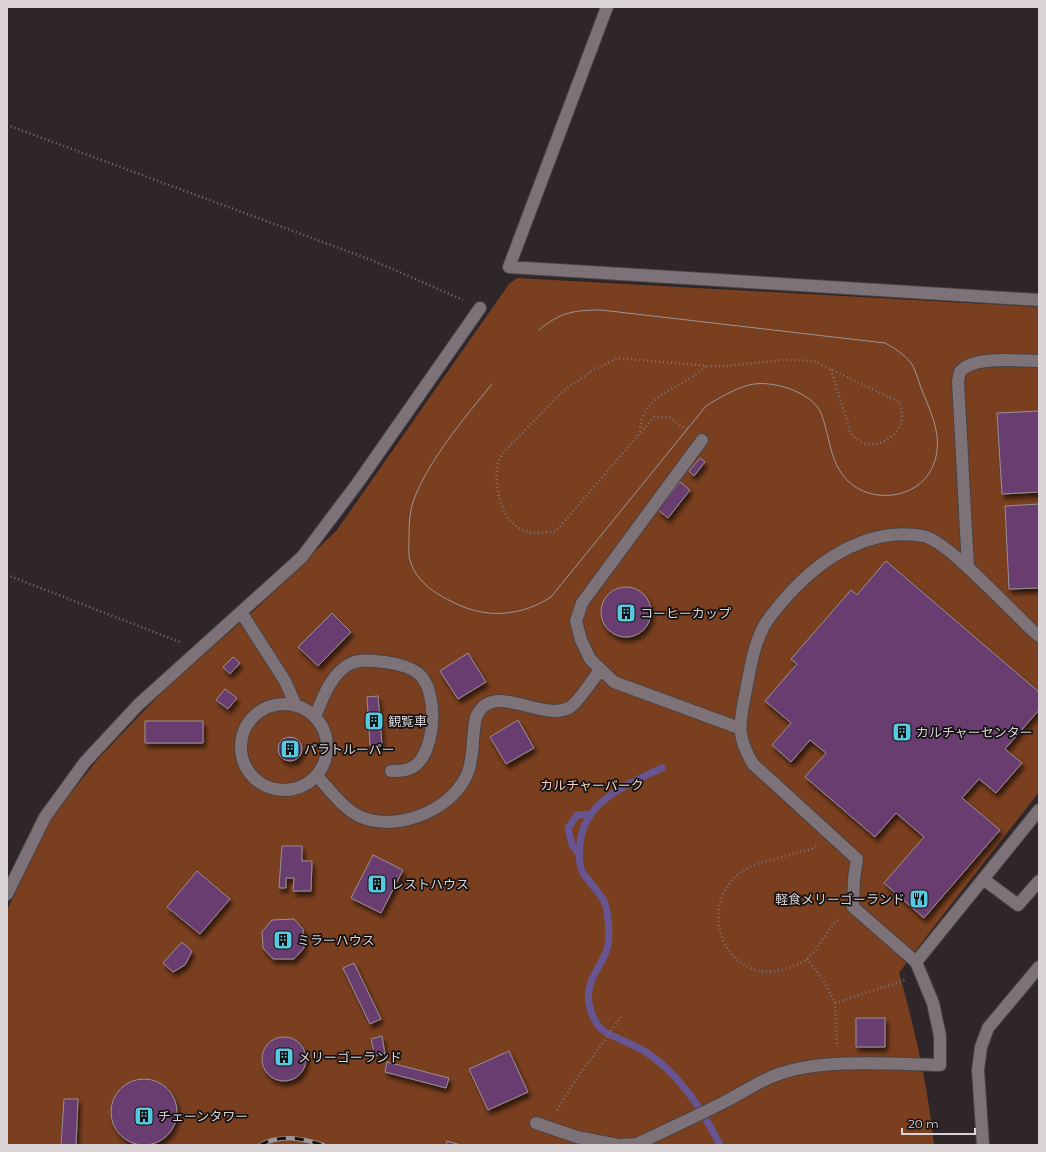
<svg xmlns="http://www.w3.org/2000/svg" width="1046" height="1152" font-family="Montserrat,'Noto Sans JP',sans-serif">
<defs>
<filter id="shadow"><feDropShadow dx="2.5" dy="4.5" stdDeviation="2" flood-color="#0009"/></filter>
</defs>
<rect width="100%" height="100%" fill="#2f262a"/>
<path fill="#7a3f1f" d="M 517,278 L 1039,307 L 1039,792 L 932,929 L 899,973 C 915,1029 928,1087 934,1145 L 7,1145 L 7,910 L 52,817 L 98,759 L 164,690 L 258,607 L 337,530 L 509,284 Z"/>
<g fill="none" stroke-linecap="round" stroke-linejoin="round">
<path stroke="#675593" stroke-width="7" d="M 662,768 C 628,784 585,800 580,843 C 579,852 578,865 583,873 C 589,882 597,890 603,899 C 608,907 610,935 608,944 C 607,956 598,966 593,977 C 585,994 588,1013 600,1028 C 607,1035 635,1045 646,1052 C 680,1075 702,1109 720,1145
M 578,853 L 572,845 L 568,828 L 577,815 L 590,814"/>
</g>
<path fill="#6b3d6f" stroke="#979097" filter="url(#shadow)" d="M 1039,411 L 1039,492 L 1002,494 L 997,413 Z
M 700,458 L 705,462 L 694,476 L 689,471 Z
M 680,482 L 690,490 L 668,518 L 658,510 Z
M 1039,504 L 1039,588 L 1009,589 L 1005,506 Z
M 886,561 L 1039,692 L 1039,710 L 1005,749 L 1022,763 L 996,793 L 979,779 L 962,798 L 1000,830 L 924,918 L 884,883 L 924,837 L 896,813 L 875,837 L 805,777 L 826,753 L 810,740 L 791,762 L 772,745 L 791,723 L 765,701 L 797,664 L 791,659 L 851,590 L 857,595 Z
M601 612a25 25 0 1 1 50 0a25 25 0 1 1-50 0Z
M 332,613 L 351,632 L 318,666 L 298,647 Z
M 468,653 L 486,682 L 458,699 L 440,671 Z
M 233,657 L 240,663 L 230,674 L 223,667 Z
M 225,689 L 237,698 L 228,709 L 216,700 Z
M 378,696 L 382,745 L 370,745 L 367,697 Z
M 518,720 L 534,748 L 506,764 L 490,737 Z
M 145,721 L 203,721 L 203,743 L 145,743 Z
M278 749a12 12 0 1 1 24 0a12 12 0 1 1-24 0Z
M 282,846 L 302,846 L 302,861 L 312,861 L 311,891 L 293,891 L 294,878 L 286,878 L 286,888 L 279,888 Z
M 373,855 L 403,870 L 381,913 L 351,898 Z
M 197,871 L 230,899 L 200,934 L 167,907 Z
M 294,919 L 303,929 L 304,948 L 294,959 L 273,959 L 263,948 L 262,932 L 272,920 Z
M 182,942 L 192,951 L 185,965 L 173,972 L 163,963 Z
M 354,963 L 381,1019 L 370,1024 L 343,968 Z
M 856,1018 L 885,1018 L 885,1047 L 856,1047 Z
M 382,1036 L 385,1054 L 375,1056 L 371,1039 Z
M262 1059a22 22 0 1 1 44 0a22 22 0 1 1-44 0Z
M 509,1051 L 528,1092 L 488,1110 L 469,1069 Z
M 387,1062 L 449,1078 L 446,1088 L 385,1072 Z
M111 1112a33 33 0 1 1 66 0a33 33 0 1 1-66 0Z
M 64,1099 L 78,1099 L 76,1145 L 61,1145 Z
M 447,1141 L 461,1145 L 446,1145 Z"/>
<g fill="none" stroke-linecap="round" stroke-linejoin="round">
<defs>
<path id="minor" d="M 607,7 L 509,267 L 1039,300
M 702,440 L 582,603 L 576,621 L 581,640 L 590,659 L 614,682 L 739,728
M 968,568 L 958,381 C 959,378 959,374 960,372 C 973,355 1019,361 1039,361
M 241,612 L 285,681 L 296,706
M241 747a43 43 0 1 1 86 0a43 43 0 1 1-86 0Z
M 315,717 C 322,699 332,671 352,663 C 361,659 375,661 385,662 C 396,663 414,668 421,676 C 438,695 435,748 417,764 C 410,771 400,771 391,771
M 317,776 C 330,790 343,809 361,817 C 399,833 457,808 469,769 C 474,752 472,734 476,717 C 493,679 539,722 569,708 C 578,703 593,679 600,670
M 983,879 L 1018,905 L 1039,881
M 7,894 L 45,817 L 85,762 L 138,705 L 302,557 L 357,484 L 480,308
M 916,962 L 1039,810
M 536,1123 L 577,1137 L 618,1145
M 621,1145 L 637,1144 C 668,1129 700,1115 730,1099 C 747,1090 761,1080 779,1074 C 824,1058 892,1064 940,1065 L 940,1036 L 933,1003 L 916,962 L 853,907 L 854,879 L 857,859 L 753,764 C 735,734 740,722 746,690 C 750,669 754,644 764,626 C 771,614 781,603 790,593 C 824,556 871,527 923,536 C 947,541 999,599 1019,617 C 1025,623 1032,631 1039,636
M 983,1145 L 978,1070 L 981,1047 L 988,1028 L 1039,967"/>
</defs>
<use href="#minor" stroke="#494245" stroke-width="14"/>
<path stroke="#7c7477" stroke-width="2.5" stroke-dasharray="1 3" stroke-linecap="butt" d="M 7,125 L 374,261 L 463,300
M 687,429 L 669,417 L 654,417 L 556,531 C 546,532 534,535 525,531 C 501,523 493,485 498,463 C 499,459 502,455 504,452 L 563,391 L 590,372 L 618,358 L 707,366 L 726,366 L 784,360 L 814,361 L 899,402 C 914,436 868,458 852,434 C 849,431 848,424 847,420 C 841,403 836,386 831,369
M 640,432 C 641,393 683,389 706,366
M 7,575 L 180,642
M 816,846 C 811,850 805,851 799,852 C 779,859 749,862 734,878 C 695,918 734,993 793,966 C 797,964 803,962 807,959 C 820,948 826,930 839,919
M 807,959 L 825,983 L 835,1003 L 837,1047
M 835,1003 L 905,980
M 557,1110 L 575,1081 L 621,1017"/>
<use href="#minor" stroke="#7d7277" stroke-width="12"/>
<path stroke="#9d9699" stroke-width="1" d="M 492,384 C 465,417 427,462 413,502 C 409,514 409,530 409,542 C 409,547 408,555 410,560 C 416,583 439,596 459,605 C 490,619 523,615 551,597 L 706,406 C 719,398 734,389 749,385 C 771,379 812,392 821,413 C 830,436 829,461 847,480 C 870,504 917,500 932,468 C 945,440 932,415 921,388 C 918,380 916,370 911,363 C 904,354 894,348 885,343 L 601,310 C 575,310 560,312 539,330"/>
<defs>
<path id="rail" d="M 260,1145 C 281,1134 301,1138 323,1145"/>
</defs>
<use href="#rail" stroke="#9d9699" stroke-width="4.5"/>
<use href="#rail" stroke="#141112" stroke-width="3" stroke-dasharray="9" stroke-linecap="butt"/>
</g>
<defs>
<symbol id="building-square" viewBox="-11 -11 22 22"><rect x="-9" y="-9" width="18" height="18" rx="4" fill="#56c9e1" stroke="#141112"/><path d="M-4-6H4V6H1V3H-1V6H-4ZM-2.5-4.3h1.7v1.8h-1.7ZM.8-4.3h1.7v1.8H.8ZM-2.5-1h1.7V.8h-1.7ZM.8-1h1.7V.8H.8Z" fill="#111"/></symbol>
<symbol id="restaurant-square" viewBox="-11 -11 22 22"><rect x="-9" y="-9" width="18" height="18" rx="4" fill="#56c9e1" stroke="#141112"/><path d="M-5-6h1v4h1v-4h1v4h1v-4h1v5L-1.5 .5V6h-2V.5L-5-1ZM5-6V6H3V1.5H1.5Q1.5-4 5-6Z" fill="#111"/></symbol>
</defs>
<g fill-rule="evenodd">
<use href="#building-square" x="615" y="602" width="22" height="22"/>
<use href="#building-square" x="363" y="710" width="22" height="22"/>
<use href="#building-square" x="891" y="721" width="22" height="22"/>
<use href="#building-square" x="279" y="738" width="22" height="22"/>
<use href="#building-square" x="366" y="873" width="22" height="22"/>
<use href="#restaurant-square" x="908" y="888" width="22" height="22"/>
<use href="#building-square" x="272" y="929" width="22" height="22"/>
<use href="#building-square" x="273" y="1046" width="22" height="22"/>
<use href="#building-square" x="133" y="1105" width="22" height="22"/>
</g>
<g text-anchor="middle" stroke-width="3.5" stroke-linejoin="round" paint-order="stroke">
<g font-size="13" fill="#d9d3d5" stroke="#141112" text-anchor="start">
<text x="640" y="618">コーヒーカップ</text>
<text x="388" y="726">観覧車</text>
<text x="916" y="737">カルチャーセンター</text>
<text x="304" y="754">パラトルーパー</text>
<text x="391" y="889">レストハウス</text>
<text x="905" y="904" text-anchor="end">軽食メリーゴーランド</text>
<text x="297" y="945">ミラーハウス</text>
<text x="298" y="1062">メリーゴーランド</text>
<text x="158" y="1121">チェーンタワー</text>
</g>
<g font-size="13" fill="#f9d2bf" stroke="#141112">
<text x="592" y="790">カルチャーパーク</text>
</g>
</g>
<rect width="1046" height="1152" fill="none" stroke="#d9d3d5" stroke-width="16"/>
<path d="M902 1128v6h73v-6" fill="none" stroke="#d9d3d5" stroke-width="2"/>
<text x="908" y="1128" font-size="12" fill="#d9d3d5" stroke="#141112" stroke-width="3" paint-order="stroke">20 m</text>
</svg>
